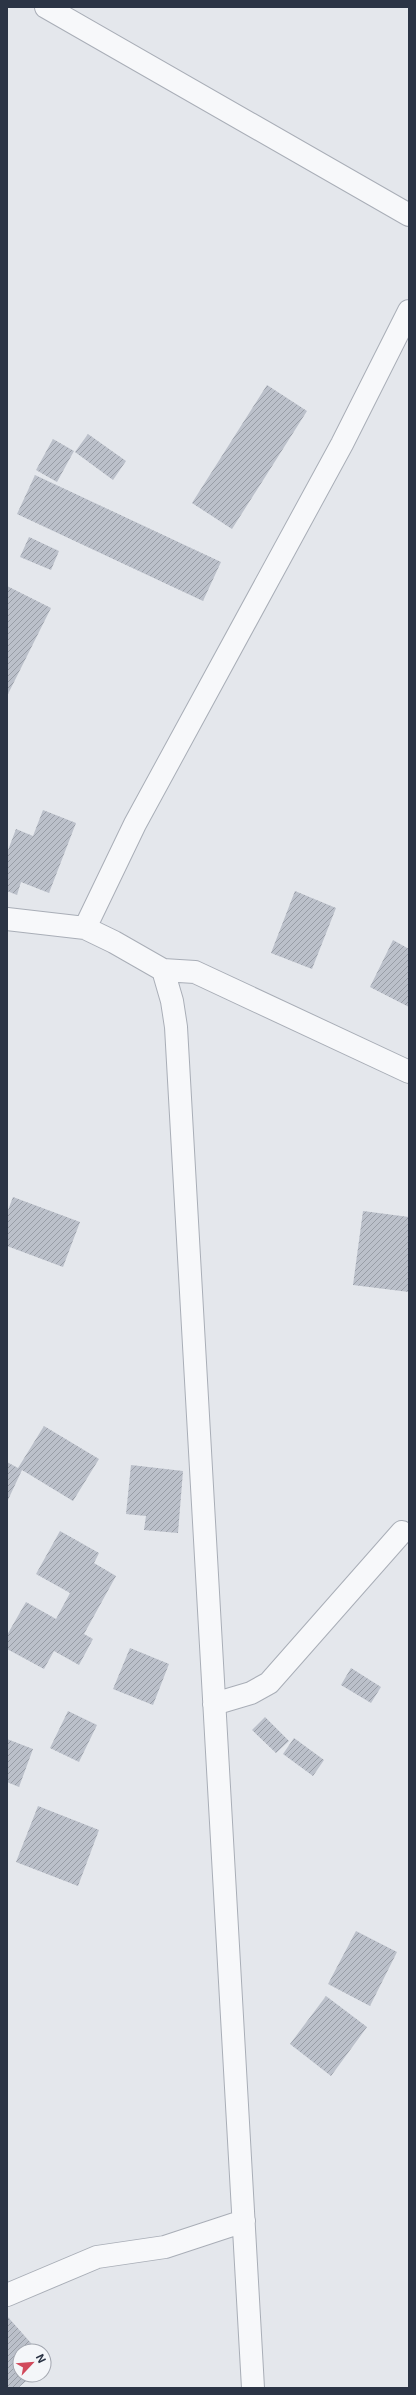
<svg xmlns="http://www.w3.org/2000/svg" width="416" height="2395" font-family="Inter,sans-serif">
<defs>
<pattern id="building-hatch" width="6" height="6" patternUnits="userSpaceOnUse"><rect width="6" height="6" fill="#bbc0ca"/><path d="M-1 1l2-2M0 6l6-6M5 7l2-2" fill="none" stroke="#989da6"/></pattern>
</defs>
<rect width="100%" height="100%" fill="#e4e7ec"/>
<path fill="url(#building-hatch)" d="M 267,385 L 307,411 L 232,529 L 192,503 Z
M 88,434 L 126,461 L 113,480 L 75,452 Z
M 53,439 L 74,451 L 57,482 L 36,470 Z
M 35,475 L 221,562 L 203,601 L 17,514 Z
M 29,537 L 59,551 L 51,570 L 20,557 Z
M 7,586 L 51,608 L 7,696 Z
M 43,810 L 76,823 L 49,893 L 21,882 L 17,895 L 7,891 L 7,853 L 16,829 L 33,836 Z
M 295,891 L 336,908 L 312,969 L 271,953 Z
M 393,940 L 409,949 L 409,1007 L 370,987 Z
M 13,1197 L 80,1222 L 63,1267 L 7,1246 L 7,1213 Z
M 363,1211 L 409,1217 L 409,1292 L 353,1285 Z
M 44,1426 L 99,1459 L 73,1501 L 22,1470 L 7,1502 L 7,1462 L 18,1468 Z
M 131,1465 L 183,1471 L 178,1533 L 144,1530 L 146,1516 L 126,1514 Z
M 60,1531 L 99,1553 L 94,1563 L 116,1576 L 84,1634 L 93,1639 L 79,1665 L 54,1651 L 44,1669 L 7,1649 L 7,1635 L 26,1602 L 56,1619 L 70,1593 L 36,1574 Z
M 130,1648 L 169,1664 L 153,1705 L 113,1689 Z
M 351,1668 L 381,1687 L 371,1703 L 341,1685 Z
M 68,1711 L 97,1725 L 79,1762 L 50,1748 Z
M 265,1717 L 289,1741 L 276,1753 L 252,1730 Z
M 294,1738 L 324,1760 L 313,1776 L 283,1754 Z
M 7,1739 L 33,1749 L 19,1787 L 7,1782 Z
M 38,1806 L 99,1830 L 78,1886 L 16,1862 Z
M 356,1931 L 397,1952 L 370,2006 L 328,1984 Z
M 326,1996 L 367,2027 L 331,2076 L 290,2044 Z
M 7,2316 L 38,2351 L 20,2351 L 20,2375 L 33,2375 L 18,2388 L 7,2388 Z"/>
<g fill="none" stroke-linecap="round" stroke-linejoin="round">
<defs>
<path id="minor" d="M 46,7 L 409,215
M 7,919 L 85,928
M 163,970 L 195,972 L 409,1072
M 214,1704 L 251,1693 L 269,1683 L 402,1532
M 7,2295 L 97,2257 L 165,2247 L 244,2221
M 253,2388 L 176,1027 L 172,1001 L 163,970 L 114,942 L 85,928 L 135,824 L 342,444 L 409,311"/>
</defs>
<use href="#minor" stroke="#a9aeb7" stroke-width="24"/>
<use href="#minor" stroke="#f7f8fa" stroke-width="22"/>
</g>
<rect width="416" height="2395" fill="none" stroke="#2b3445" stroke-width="16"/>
<g transform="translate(32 2363) rotate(64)"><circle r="19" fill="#f4f6f9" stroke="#a4a8b1"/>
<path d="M0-3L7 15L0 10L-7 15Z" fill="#d1495b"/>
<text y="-6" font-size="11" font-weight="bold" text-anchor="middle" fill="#2b3445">N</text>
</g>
</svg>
